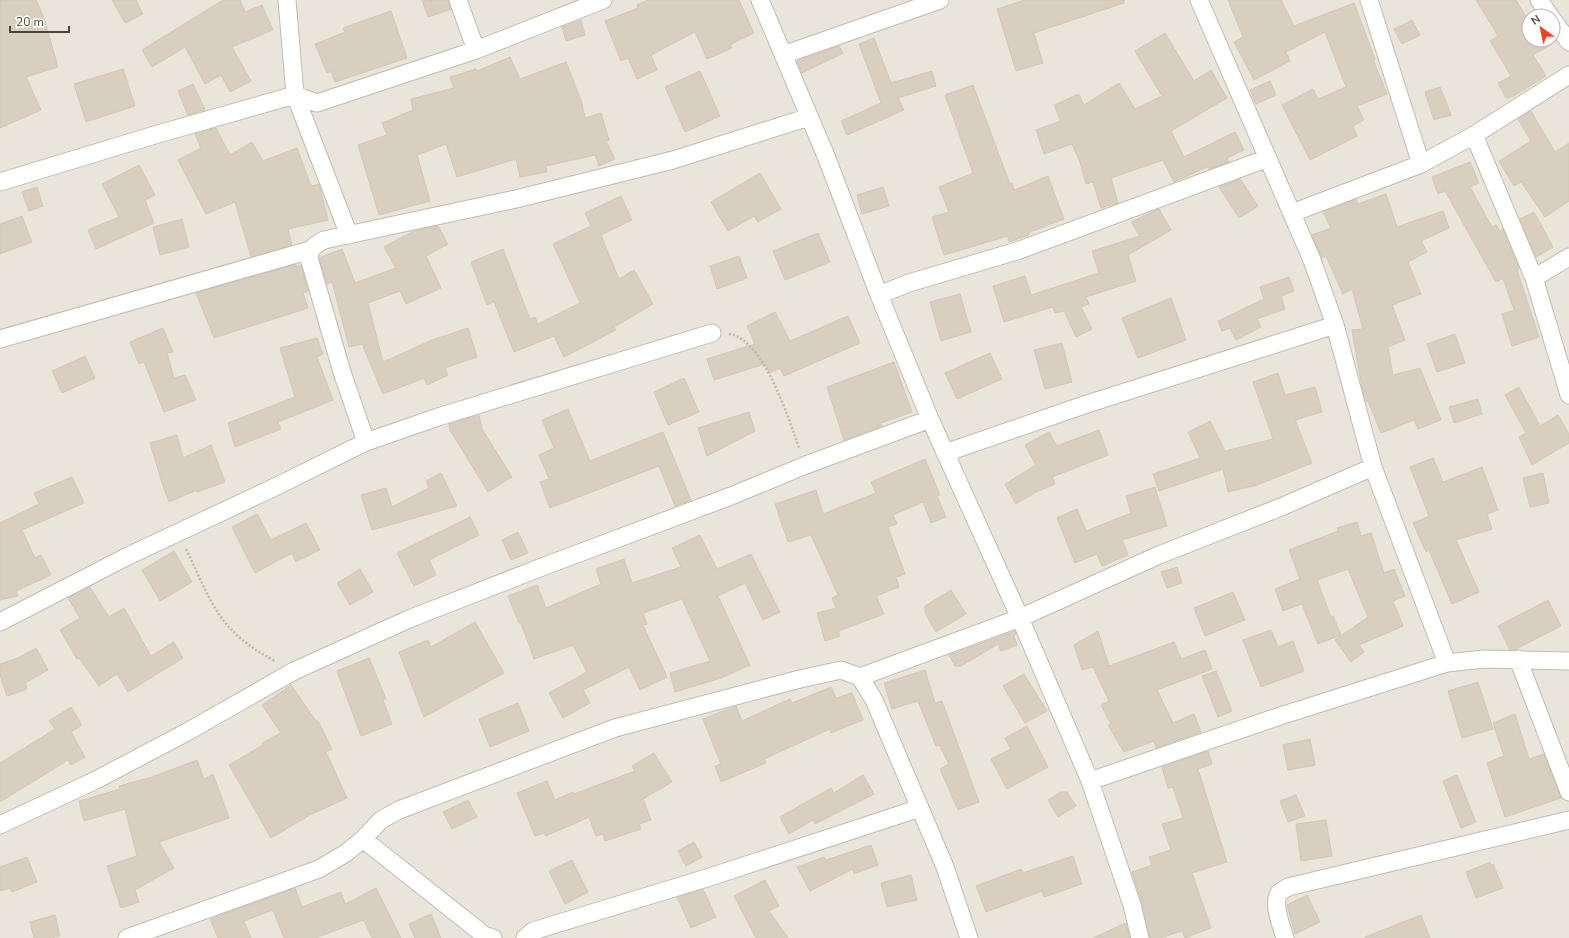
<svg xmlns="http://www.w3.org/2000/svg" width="1569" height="938" font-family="'Nunito Sans',sans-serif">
<rect width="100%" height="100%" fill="#f6f3ec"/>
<path fill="#eae5da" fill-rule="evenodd" d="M 0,0 L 1569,0 L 1569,938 L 0,938 ZM 1529,16 L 1553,16 L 1553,40 L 1529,40 Z"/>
<path fill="#d8cfc1" stroke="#d3c7b4" d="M 0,0 L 36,0 L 44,18 L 58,67 L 26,77 L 41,110 L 0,128 Z
M 112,0 L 136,0 L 143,14 L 125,23 Z
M 223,0 L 240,0 L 245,12 L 262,5 L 273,30 L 232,47 L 251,81 L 230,92 L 221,75 L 205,84 L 185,47 L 152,67 L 142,50 Z
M 422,0 L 448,0 L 451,9 L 428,17 Z
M 648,0 L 739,0 L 754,33 L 730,45 L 732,48 L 707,59 L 695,32 L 651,55 L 657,70 L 637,79 L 628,58 L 621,61 L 605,21 L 638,8 L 637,5 Z
M 1025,0 L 1124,0 L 1124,3 L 1034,33 L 1043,63 L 1016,71 L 997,9 Z
M 1228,0 L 1281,0 L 1294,26 L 1354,3 L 1375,59 L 1373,60 L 1387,94 L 1357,106 L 1364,120 L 1353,126 L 1357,136 L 1310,160 L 1282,105 L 1313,89 L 1318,99 L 1346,87 L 1325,32 L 1286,52 L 1290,61 L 1254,80 L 1234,42 L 1243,37 Z
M 1476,0 L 1516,0 L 1529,22 L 1529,40 L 1549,40 L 1552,44 L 1533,55 L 1546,76 L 1514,96 L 1506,98 L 1498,83 L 1511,76 L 1490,41 L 1498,36 Z
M 391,11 L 407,58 L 335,82 L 331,71 L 327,73 L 315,44 L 345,32 L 343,28 Z
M 581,20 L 585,35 L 566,41 L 562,27 Z
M 1412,20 L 1420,35 L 1402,44 L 1394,29 Z
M 1165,33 L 1194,81 L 1211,70 L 1227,98 L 1171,131 L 1184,157 L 1235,132 L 1244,150 L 1227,158 L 1229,162 L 1209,169 L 1207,167 L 1174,182 L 1163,160 L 1111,178 L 1118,203 L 1101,208 L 1093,182 L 1086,184 L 1080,162 L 1072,144 L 1044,154 L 1036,130 L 1061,121 L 1054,105 L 1079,94 L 1084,105 L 1119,83 L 1135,109 L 1162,96 L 1135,51 Z
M 874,38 L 891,83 L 932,71 L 936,86 L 898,98 L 904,110 L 847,135 L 841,121 L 881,103 L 859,44 Z
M 839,46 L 843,53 L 802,73 L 797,61 Z
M 510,57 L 520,79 L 566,62 L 582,103 L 585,118 L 601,113 L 609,140 L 606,141 L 615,159 L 599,166 L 595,155 L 546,166 L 547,172 L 520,177 L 516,159 L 457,177 L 446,144 L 417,155 L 430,201 L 379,215 L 358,145 L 387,135 L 382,123 L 413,110 L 411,99 L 454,88 L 450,77 L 476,69 L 477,71 Z
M 123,69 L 135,106 L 86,122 L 74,84 Z
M 700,71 L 720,116 L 685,132 L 665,87 Z
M 1270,81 L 1276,95 L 1256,104 L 1250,90 Z
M 193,84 L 205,110 L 188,115 L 178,91 Z
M 973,85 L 1010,184 L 1012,183 L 1014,190 L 1048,176 L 1064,219 L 1028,233 L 1029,235 L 1009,242 L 1008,236 L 944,255 L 932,217 L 949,212 L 939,187 L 973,173 L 945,95 Z
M 1440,87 L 1451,115 L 1434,120 L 1425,92 Z
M 1531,111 L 1555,152 L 1569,143 L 1569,201 L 1545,217 L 1521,182 L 1514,186 L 1499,161 L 1531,141 L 1518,119 Z
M 216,128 L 230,155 L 252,142 L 263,161 L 297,148 L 311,186 L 319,184 L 328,220 L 288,229 L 292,245 L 251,257 L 235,202 L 206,214 L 178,160 L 201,148 L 195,134 Z
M 1470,162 L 1479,183 L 1470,187 L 1492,227 L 1496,225 L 1500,231 L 1503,229 L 1519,269 L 1517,270 L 1539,337 L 1512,346 L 1502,314 L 1514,310 L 1503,278 L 1496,282 L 1445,191 L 1438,194 L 1432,177 Z
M 139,165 L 155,195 L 145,200 L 154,223 L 96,249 L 88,230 L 119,217 L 102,184 Z
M 760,173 L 781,209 L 758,222 L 754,216 L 728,231 L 711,202 Z
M 1240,179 L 1258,206 L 1239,218 L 1219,187 Z
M 37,187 L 43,206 L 29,211 L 22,192 Z
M 883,187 L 889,206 L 862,214 L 857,195 Z
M 1386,194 L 1397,227 L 1443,211 L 1449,228 L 1421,241 L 1427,252 L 1408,262 L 1421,294 L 1392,305 L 1405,340 L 1388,347 L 1393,375 L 1420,368 L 1441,420 L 1418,429 L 1414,420 L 1381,433 L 1368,401 L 1366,401 L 1362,387 L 1352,330 L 1363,329 L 1352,289 L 1343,294 L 1326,256 L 1322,258 L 1312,235 L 1331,228 L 1323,212 L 1356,199 L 1358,204 Z
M 621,196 L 632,220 L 601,235 L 619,279 L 634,270 L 653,304 L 614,327 L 616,330 L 564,357 L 554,336 L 514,352 L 494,302 L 487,305 L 471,262 L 503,249 L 530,319 L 535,317 L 538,324 L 580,303 L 553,244 L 591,226 L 585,213 Z
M 1159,209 L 1171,230 L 1128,255 L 1136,281 L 1086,297 L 1089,304 L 1081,307 L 1092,329 L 1076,337 L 1064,311 L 1055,313 L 1053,307 L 1004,322 L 993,286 L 1025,276 L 1031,295 L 1099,273 L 1092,251 L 1140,236 L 1131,222 Z
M 1534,212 L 1553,247 L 1536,257 L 1520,219 Z
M 22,216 L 32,242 L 0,254 L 0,224 Z
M 182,219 L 189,247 L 160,255 L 153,227 Z
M 438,226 L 448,244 L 426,256 L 441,288 L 406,304 L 400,291 L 368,303 L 383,362 L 432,340 L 468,328 L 477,357 L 445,368 L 448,375 L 427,385 L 424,378 L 383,394 L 362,344 L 349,347 L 332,282 L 327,284 L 319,258 L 342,249 L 355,283 L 396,268 L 384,247 L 414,231 Z
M 818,233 L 830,262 L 785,280 L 773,251 Z
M 739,256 L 747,278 L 717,289 L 710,266 Z
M 296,264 L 296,267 L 301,265 L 308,291 L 303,293 L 308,308 L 214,338 L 196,293 Z
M 1289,277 L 1294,291 L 1281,296 L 1285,309 L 1257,319 L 1261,327 L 1236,340 L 1230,328 L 1222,331 L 1218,321 L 1264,299 L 1260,287 Z
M 960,294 L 971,332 L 941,341 L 930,302 Z
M 1171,298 L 1186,340 L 1138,358 L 1122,318 Z
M 775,312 L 790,341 L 848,316 L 860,343 L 784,376 L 780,368 L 770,373 L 765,364 L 714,380 L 707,359 L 755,344 L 747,326 Z
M 163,328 L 173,352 L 167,353 L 174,378 L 185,375 L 196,400 L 164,412 L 144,362 L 139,364 L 130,342 Z
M 1455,334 L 1465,363 L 1437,372 L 1427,344 Z
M 317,338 L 323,354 L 317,357 L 333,400 L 278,422 L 281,429 L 235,447 L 228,423 L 295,397 L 280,348 Z
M 1062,343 L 1072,382 L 1045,389 L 1034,350 Z
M 990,353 L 1002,379 L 957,399 L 945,373 Z
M 85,356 L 95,378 L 62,393 L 52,371 Z
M 894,362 L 912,412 L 881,423 L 882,426 L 844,440 L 827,387 Z
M 1278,373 L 1285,395 L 1315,387 L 1322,412 L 1295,420 L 1312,463 L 1257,485 L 1228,492 L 1223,469 L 1159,491 L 1153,474 L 1200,458 L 1188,432 L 1210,421 L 1225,451 L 1273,439 L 1253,382 Z
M 684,378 L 699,412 L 668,425 L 654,392 Z
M 1519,387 L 1540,426 L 1558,415 L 1569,434 L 1569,443 L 1532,465 L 1519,437 L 1526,433 L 1505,395 Z
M 1478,399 L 1482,414 L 1454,423 L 1449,407 Z
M 568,409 L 590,461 L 663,432 L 691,500 L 675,506 L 659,466 L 550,508 L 540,482 L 549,479 L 539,455 L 554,448 L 542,420 Z
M 749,412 L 755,431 L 707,456 L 698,428 Z
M 479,415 L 482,429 L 512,477 L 488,492 L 450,430 L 449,424 Z
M 1099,430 L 1108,455 L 1052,477 L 1055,484 L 1036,492 L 1016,504 L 1005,484 L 1036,465 L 1025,445 L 1049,432 L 1057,446 Z
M 177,435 L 183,458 L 211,445 L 225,482 L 197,492 L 197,490 L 169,502 L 163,486 L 150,443 Z
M 1433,458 L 1443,482 L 1482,467 L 1498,510 L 1487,514 L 1492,529 L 1456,540 L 1479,592 L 1452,604 L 1429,550 L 1426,552 L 1413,523 L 1429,516 L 1410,467 Z
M 925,459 L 940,495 L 937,496 L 946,517 L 931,523 L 923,502 L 893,515 L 897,524 L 888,527 L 905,574 L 896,577 L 899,587 L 876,596 L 884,614 L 838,631 L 840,636 L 825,641 L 817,613 L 836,608 L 832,598 L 838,595 L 811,535 L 788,542 L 775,504 L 816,490 L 823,514 L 876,493 L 871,482 Z
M 441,473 L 457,506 L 372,530 L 361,495 L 386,488 L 392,507 L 429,488 L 426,481 Z
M 1543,473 L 1549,503 L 1530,507 L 1523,478 Z
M 72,477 L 84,503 L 22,530 L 35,558 L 41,555 L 51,575 L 16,591 L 18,596 L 0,600 L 0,523 L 39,504 L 34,493 Z
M 1155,487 L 1167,526 L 1122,540 L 1128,555 L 1102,566 L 1097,554 L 1075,563 L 1057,518 L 1077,509 L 1086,531 L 1131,513 L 1126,496 Z
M 257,514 L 271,540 L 306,523 L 320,550 L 296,562 L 292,553 L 255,573 L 232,527 Z
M 470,517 L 479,535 L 429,560 L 436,575 L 414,586 L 397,553 Z
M 1357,522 L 1361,536 L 1371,533 L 1384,573 L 1394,569 L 1405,596 L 1393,601 L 1403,626 L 1359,645 L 1364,652 L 1351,662 L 1335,640 L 1368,617 L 1348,569 L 1317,580 L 1331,617 L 1333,616 L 1341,635 L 1318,644 L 1302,604 L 1283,611 L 1275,589 L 1300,579 L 1289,550 L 1338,531 L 1337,528 Z
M 518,532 L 528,553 L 511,560 L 502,540 Z
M 700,535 L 717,569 L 751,554 L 780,612 L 763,620 L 745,583 L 718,596 L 750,665 L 721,678 L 675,692 L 670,673 L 710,661 L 682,599 L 643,613 L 647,624 L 643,625 L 667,677 L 640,690 L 629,667 L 583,690 L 590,703 L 563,718 L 549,693 L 587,672 L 573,645 L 534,659 L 521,623 L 519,623 L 508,596 L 537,585 L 546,608 L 601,584 L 596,569 L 624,559 L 632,583 L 681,567 L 672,548 Z
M 174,551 L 192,582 L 160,601 L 142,570 Z
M 1177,567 L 1182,583 L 1167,588 L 1161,572 Z
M 360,569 L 373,592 L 350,605 L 337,583 Z
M 90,587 L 109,617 L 124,608 L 151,656 L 174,642 L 183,658 L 128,692 L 117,674 L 99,686 L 79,658 L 77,659 L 60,630 L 80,618 L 68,598 Z
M 951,590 L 966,614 L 936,632 L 925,613 L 925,606 Z
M 1233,592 L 1245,620 L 1205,636 L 1194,608 Z
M 1548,600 L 1561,626 L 1514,650 L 1510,650 L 1498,626 Z
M 475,622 L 504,673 L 424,717 L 399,652 L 428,640 L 431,647 Z
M 1271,630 L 1278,647 L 1293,641 L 1304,671 L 1261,687 L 1243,640 Z
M 1015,631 L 1016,634 L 1014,636 L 1017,645 L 1001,651 L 998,644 L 961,666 L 955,666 L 949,655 Z
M 1098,631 L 1109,666 L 1174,642 L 1181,659 L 1205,650 L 1212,669 L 1157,690 L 1173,723 L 1194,714 L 1201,732 L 1156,748 L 1154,741 L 1124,752 L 1108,725 L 1111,724 L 1101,705 L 1109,701 L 1093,667 L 1082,670 L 1074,645 Z
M 36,648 L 48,670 L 25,683 L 27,689 L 7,696 L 0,675 L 0,664 L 18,658 Z
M 369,658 L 386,699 L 383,700 L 392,724 L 361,736 L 337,671 Z
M 925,670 L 935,703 L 942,701 L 979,802 L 958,810 L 940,769 L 949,764 L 939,745 L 936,746 L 918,701 L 892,709 L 884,683 Z
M 1216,671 L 1232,711 L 1218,717 L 1202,676 Z
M 1024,674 L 1047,711 L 1025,723 L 1003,686 Z
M 1478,682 L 1493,729 L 1462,738 L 1448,691 Z
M 291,685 L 316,721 L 318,721 L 332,749 L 326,752 L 347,798 L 310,815 L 271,838 L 229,765 L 263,745 L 262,743 L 281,733 L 262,705 Z
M 831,687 L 836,698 L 852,693 L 863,720 L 831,733 L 830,729 L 764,759 L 766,763 L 721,782 L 715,766 L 721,764 L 703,719 L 736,706 L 742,721 L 790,699 L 792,703 Z
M 518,703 L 529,731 L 490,747 L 479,719 Z
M 71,707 L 82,725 L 71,732 L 85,757 L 71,765 L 68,760 L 0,802 L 0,763 L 55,729 L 49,721 Z
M 1515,714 L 1529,759 L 1544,754 L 1561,798 L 1505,817 L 1487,763 L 1504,756 L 1493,723 Z
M 1027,726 L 1048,767 L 1007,789 L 991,759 L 1011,749 L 1005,738 Z
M 1310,739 L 1315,765 L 1288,770 L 1283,745 Z
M 1208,751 L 1212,764 L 1198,769 L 1227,862 L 1192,873 L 1211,928 L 1185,938 L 1182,931 L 1160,938 L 1150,938 L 1142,903 L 1132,872 L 1152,865 L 1149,857 L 1171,850 L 1162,824 L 1183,818 L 1173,787 L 1168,788 L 1162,767 Z
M 654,753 L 672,782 L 643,799 L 651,820 L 639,824 L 641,829 L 605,841 L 603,834 L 596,836 L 589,817 L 546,836 L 544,833 L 535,836 L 517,793 L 547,781 L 555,800 L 573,792 L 574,794 L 635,771 L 632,766 Z
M 197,760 L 204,779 L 213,774 L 229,818 L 159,842 L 174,868 L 135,890 L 139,902 L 121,908 L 107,866 L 137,856 L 125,809 L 84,821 L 79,801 L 120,789 L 119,786 L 152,777 Z
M 863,775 L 874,794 L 815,824 L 813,820 L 789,834 L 780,817 L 831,788 L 834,793 Z
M 1457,775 L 1476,822 L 1461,828 L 1443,781 Z
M 1061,792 L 1067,792 L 1076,806 L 1058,817 L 1048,800 Z
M 1296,795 L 1305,816 L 1288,822 L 1280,801 Z
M 468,800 L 477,817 L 452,829 L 443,812 Z
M 1326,820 L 1332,856 L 1301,861 L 1296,824 Z
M 694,842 L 702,857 L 686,866 L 678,851 Z
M 871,845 L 878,865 L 854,874 L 853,869 L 810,891 L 797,867 L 824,857 L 826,860 Z
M 1073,856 L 1082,884 L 1044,897 L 1042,891 L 986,912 L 976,886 L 1021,869 L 1023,873 Z
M 27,857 L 37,882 L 12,892 L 10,888 L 0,891 L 0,867 Z
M 572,860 L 588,892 L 565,904 L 549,871 Z
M 1490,862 L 1491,865 L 1493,864 L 1503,888 L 1476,898 L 1466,872 Z
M 911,875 L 917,900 L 887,907 L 881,883 Z
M 765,880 L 779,906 L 769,911 L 788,938 L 756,938 L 734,896 Z
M 295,888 L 302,907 L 341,892 L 345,904 L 376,888 L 401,938 L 372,938 L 364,920 L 315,938 L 284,938 L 273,910 L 244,921 L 251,938 L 218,938 L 210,919 Z
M 703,889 L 716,917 L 691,928 L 677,897 Z
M 1307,895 L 1320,922 L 1295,934 L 1287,905 Z
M 431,914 L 441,938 L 415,938 L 409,924 Z
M 55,915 L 60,936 L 52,938 L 34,938 L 30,922 Z
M 1421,915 L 1430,938 L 1365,938 L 1365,937 Z
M 1126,923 L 1130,938 L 1093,938 Z"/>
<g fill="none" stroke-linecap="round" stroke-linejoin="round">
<defs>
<path id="street" d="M 287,0 L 295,95 L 317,103 L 476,50 L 603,0
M 458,0 L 476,50
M 760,0 L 826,156 L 879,295 L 930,419 L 1020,618 L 1090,781 L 1132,905 L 1140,938
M 1199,0 L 1312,260 L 1335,325 L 1373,467 L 1447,663
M 1369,0 L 1421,164 L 1474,135 L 1569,75
M 1539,0 L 1550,16
M 1553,20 L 1569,42
M 783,55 L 940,0
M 1474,135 L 1534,278 L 1569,395
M 0,182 L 158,134 L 295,95 L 349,235
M 1292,213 L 1421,164
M 1534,278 L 1569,257
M 879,295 L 909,283 L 1017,251 L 1268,158
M 0,339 L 310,250
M 366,442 L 342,372 L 309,258 C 310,248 315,245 324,240 L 516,199 L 673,160 L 809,117
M 945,453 L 1084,405 L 1335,325
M 0,622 L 128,556 L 275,487 L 366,442 L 438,417 L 712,333
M 1518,659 L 1569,792
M 860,677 L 874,700 L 945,867 L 969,938
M 1090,781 L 1277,717 L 1447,663 L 1484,659 L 1569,661
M 0,825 L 96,780 L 187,732 L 294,671 L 409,619 L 542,567 L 731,496 L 806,465 L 930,419
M 363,839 L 484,935 L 493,938
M 127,938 L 319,869 L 346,853 L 363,839 L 381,820 L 399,810 L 615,728 L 800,679 L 841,670 L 860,677 L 1020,618 L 1159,555 L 1281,507 L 1373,467
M 525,938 L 533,931 L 710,877 L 920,808
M 1285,938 C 1282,927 1271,902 1280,892 C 1282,890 1286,889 1288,887 L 1569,820"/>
</defs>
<use href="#street" stroke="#c2bbae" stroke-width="19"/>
<path stroke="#c4b79f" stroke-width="2.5" stroke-dasharray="2 2" stroke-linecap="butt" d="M 729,334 C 763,338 789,419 799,448
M 186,549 C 212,603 218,631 275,661"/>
<use href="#street" stroke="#fff" stroke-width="17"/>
</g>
<g transform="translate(1541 28) rotate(327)"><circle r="19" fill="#ffffff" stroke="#b7b4b0"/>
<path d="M0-3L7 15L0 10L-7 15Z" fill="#fc3f1d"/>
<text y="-6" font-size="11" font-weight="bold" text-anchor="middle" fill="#4b4439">N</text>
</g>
<path d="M10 26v6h59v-6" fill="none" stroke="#4b4439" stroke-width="2"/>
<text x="16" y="26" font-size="12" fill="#4b4439" stroke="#ffffff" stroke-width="3" paint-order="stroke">20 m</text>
</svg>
